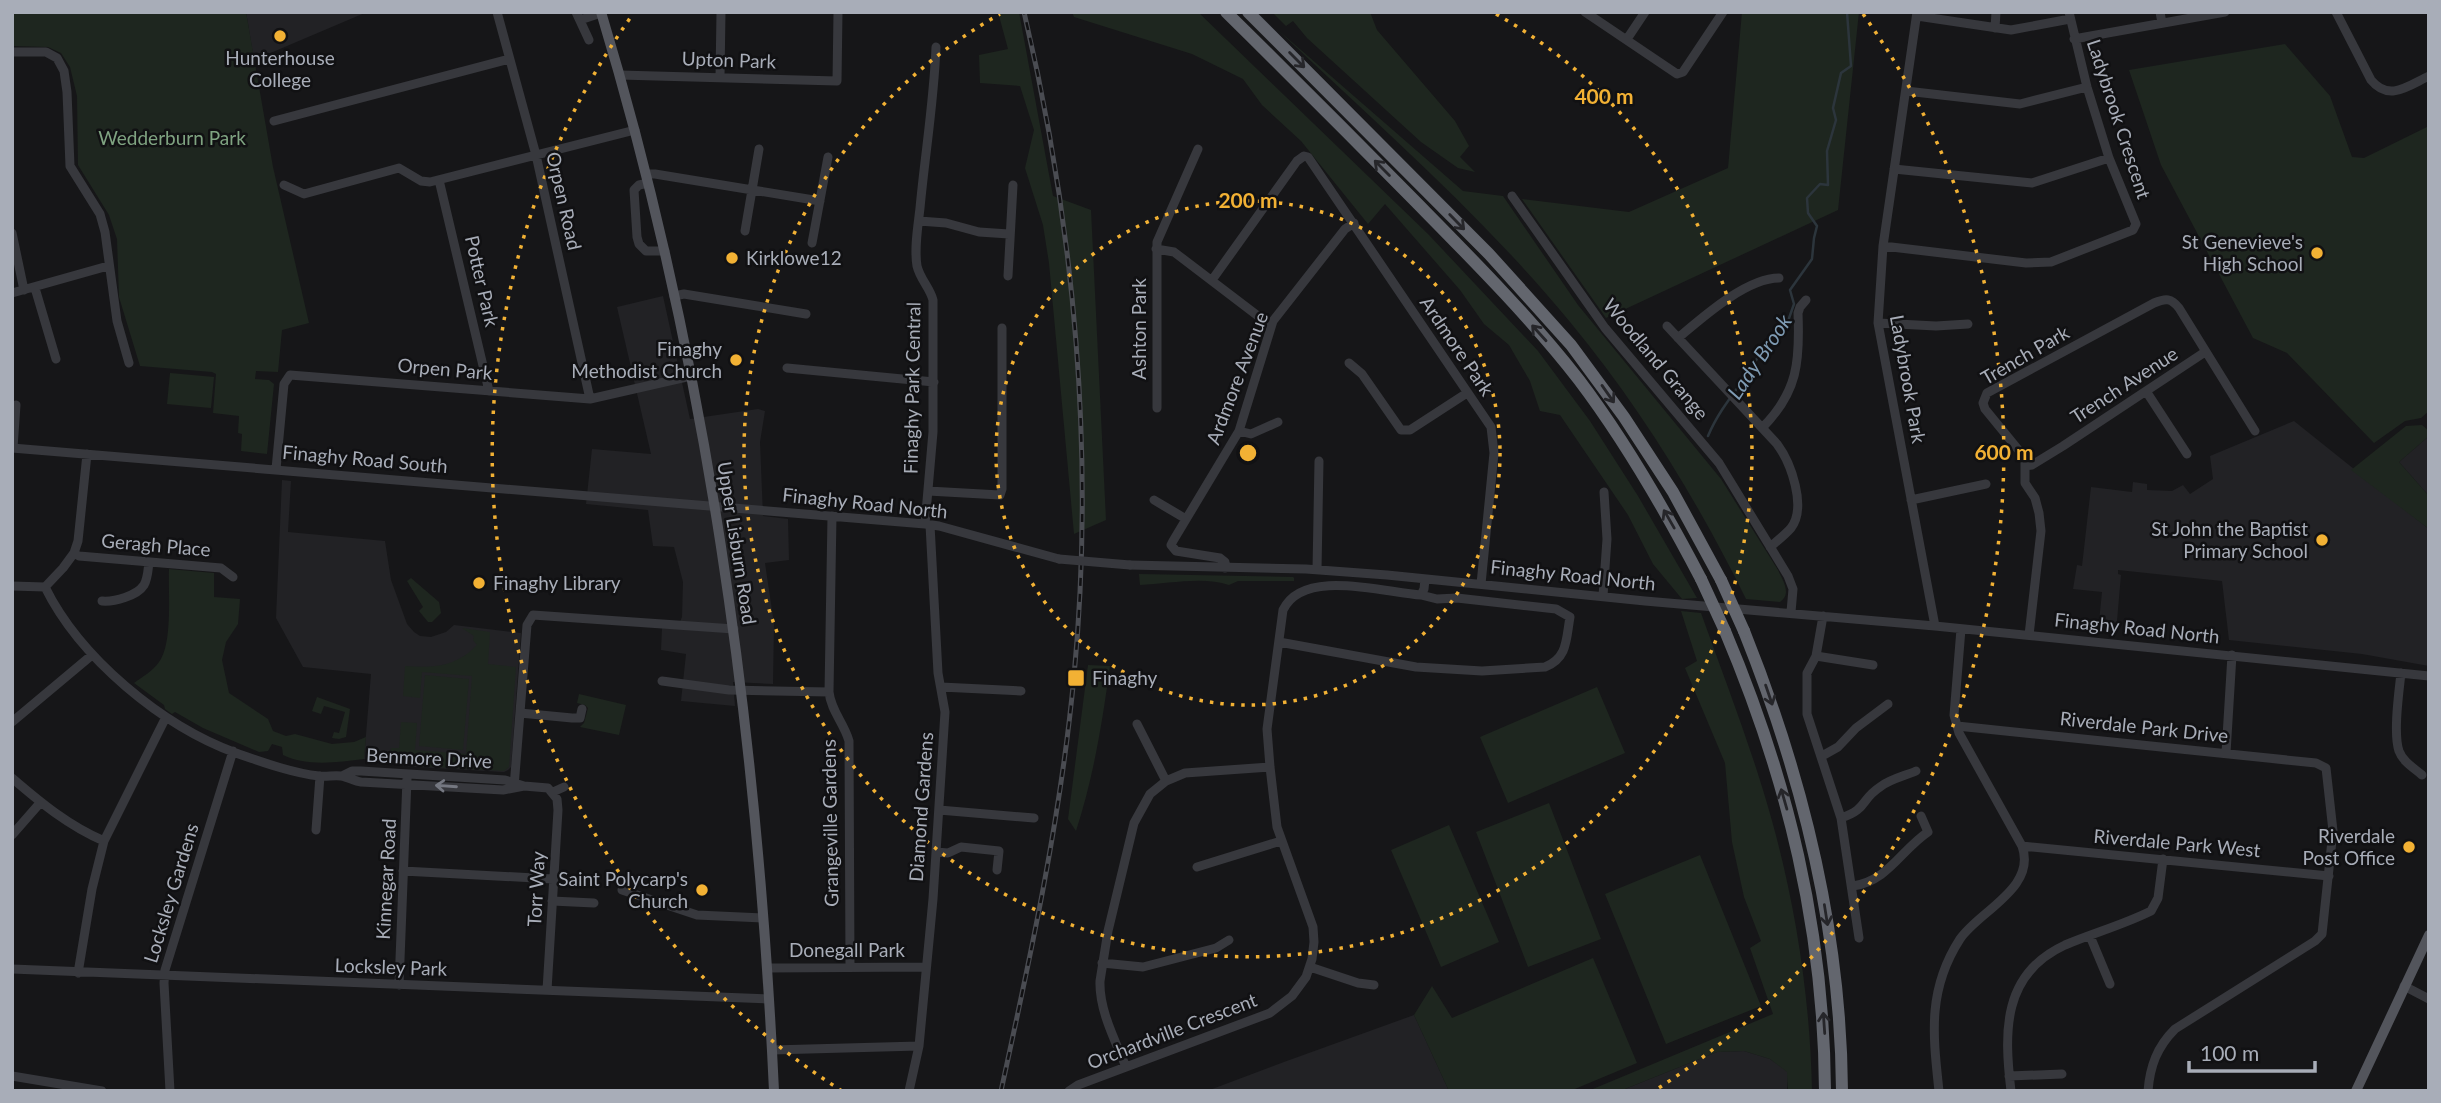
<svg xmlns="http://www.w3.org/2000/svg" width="2441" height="1103" font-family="Lato,sans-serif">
<rect width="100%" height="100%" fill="#161618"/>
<path fill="#222225" d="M 246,12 L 367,12 L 254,60 Z
M 663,296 L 690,419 L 758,409 L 765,411 L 760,442 L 763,516 L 788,519 L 789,560 L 765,563 L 774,624 L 773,684 L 733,682 L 735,706 L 681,701 L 686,654 L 661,650 L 662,628 L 677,629 L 682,617 L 683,582 L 674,547 L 653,546 L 648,510 L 586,504 L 592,449 L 651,454 L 617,307 Z
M 2294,421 L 2429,529 L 2429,666 L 2362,654 L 2229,640 L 2222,581 L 2118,570 L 2118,574 L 2121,575 L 2116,632 L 2098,632 L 2102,592 L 2073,589 L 2077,565 L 2082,566 L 2091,487 L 2132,492 L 2133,482 L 2147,484 L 2147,490 L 2172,491 L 2183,485 L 2190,494 L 2213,479 L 2210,456 Z
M 2429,436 L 2429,496 L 2399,462 Z
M 282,480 L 291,481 L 288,532 L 385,541 L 391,580 L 407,624 L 414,632 L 420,636 L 431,637 L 446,632 L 454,625 L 521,633 L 511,767 L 508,770 L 504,772 L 400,766 L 396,761 L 364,759 L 371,674 L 303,667 L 276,618 Z
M 1414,1015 L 1449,1091 L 1207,1091 L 1284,1062 Z
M 1744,1051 L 1770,1059 L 1788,1072 L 1787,1091 L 1620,1091 L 1717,1052 Z"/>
<path fill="#1e261f" d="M 12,12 L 246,12 L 273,167 L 309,323 L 282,330 L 278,372 L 256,371 L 255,379 L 269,380 L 274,384 L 267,454 L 241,451 L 242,434 L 238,433 L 239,416 L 213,413 L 216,374 L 212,372 L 140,366 L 119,297 L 117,239 L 109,215 L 78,165 L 77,96 L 70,67 L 61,53 L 48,47 L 12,46 Z
M 998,12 L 1019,12 L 1053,196 L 1091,210 L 1106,520 L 1074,534 L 1049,263 L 1043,225 L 1025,168 L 1034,130 L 1020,86 L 980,83 L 979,55 L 1008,49 Z
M 1072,12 L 1198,12 L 1428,234 L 1538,351 L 1590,421 L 1638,496 L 1697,598 L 1682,599 L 1653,564 L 1628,515 L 1560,415 L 1540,411 L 1530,381 L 1509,345 L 1484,324 L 1460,290 L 1385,204 L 1368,224 L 1301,141 L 1262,105 L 1243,79 L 1192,54 L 1074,17 Z
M 1272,12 L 1370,12 L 1377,30 L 1455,121 L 1469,146 L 1460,157 L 1475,172 L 1458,168 L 1421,142 L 1307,38 L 1293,21 L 1286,26 Z
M 1742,12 L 1859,12 L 1838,210 L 1606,318 L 1522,199 L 1629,212 L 1728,168 Z
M 1278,30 L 1463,191 L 1503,196 L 1578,305 L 1721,479 L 1778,570 C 1783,581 1792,594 1780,602 L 1746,599 C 1697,500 1641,408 1570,322 C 1483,216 1378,125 1278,30 Z
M 2285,44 L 2330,96 L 2352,157 L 2364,158 L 2429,126 L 2429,411 L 2421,418 L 2405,421 L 2374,443 L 2287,353 L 2253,338 L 2161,165 L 2129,70 Z
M 170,373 L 214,377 L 211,408 L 167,404 Z
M 2422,425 L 2429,431 L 2429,436 L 2399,462 L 2429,496 L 2429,529 L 2351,470 L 2406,426 Z
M 169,569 L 214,573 L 214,597 L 240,599 L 238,624 L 226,642 L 222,660 L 229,693 L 268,719 L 273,731 L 286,736 L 295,734 L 332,744 L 354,742 L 366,737 L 364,759 C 338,762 308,767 283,755 L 282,747 L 272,744 L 268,751 L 259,752 L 203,728 L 175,712 L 172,714 L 165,709 L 164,705 L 134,683 C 142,677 153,671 159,662 C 173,643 168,593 169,569 Z
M 1139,574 L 1293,577 L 1294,578 L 1294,581 L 1238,581 L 1229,585 C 1203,576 1168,584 1140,585 Z
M 411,578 L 439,602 L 441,613 L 432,622 L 428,622 L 419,611 L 423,607 L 407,581 Z
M 1681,611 L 1701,613 C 1722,672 1745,731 1763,790 C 1793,887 1810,990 1812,1091 L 1788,1091 L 1787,1072 L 1770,1059 L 1744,1051 L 1717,1052 L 1620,1091 L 1588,1091 L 1773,1014 L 1750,948 L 1761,941 L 1744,897 L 1732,842 L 1725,763 L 1685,668 L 1697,661 Z
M 462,628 L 490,632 L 488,664 L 516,667 L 509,767 L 504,771 L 401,765 L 397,761 L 390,760 L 391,748 L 399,748 L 401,722 L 417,723 L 415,750 L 466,754 L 472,676 L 422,672 L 420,698 L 403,696 L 405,666 C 434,668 456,667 477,645 L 473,640 L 474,636 Z
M 1088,665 L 1110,666 C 1102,724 1094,775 1076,831 L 1068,819 Z
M 425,675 L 469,679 L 463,750 L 419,746 Z
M 1597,687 L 1625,753 L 1508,803 L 1480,737 Z
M 579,694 L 626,705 L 619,735 L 580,727 L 584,723 L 588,708 L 585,705 L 577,703 Z
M 317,697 L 350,709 L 346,737 L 339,739 L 332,738 L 334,732 L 339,733 L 345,712 L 324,706 L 321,714 L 312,711 Z
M 1549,803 L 1601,939 L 1528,967 L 1476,832 Z
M 1449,825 L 1499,942 L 1441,967 L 1391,850 Z
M 1700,855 L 1761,1006 L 1666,1044 L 1605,894 Z
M 1593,958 L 1637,1063 L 1570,1091 L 1449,1091 L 1414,1015 L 1432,986 L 1452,1018 Z"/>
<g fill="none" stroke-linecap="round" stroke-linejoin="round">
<path stroke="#2c353c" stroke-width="2.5" d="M 1708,436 C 1718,412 1734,393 1749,372 C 1761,354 1768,332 1788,321 L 1794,304 L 1790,290 L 1812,259 L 1814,238 L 1817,226 L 1808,213 L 1807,198 L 1820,184 L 1828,185 L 1827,151 L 1836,120 L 1833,108 L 1841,73 L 1851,66 L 1847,12"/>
<path stroke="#37383d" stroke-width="9" d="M 497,12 L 536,155 L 590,399
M 576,12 L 589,40
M 1585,12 L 1677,74 L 1683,72 L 1723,12
M 1917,12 L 1883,246 L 1878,323 L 1935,626
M 2160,12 L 2162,23
M 2336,12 L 2371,80 C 2389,102 2408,86 2429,76
M 1917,16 L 2011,30 L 2070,19
M 580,20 L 601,13
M 1995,28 L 1996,12
M 1627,39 L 1645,12
M 2074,39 L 2225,12
M 12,52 L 46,52 L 57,58 L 64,71 L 67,92 L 70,166 L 100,214 L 105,232 L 117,321 L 129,363
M 620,75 L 837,81 L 838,12
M 720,77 L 721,12
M 1906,91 L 2020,104 L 2087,87
M 274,121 L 509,59
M 1894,169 L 2032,183 L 2109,158
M 646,174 L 655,174 L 820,201
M 439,180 L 489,391
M 648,183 L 639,185 L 634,190 L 637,237 L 639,244 L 646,251 L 665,251
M 284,185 L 304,194 L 399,168 L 421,181 L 430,182 L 635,130
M 1512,196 L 1605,328 L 1719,463 L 1788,576 L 1793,589 L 1791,612
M 919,221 L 946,223 L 979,232 L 1009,234
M 745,231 L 759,149
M 12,233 L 24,290
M 812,243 L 828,157
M 1883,246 L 2026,263 L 2051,262 L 2133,230 L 2136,224 L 2109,158 L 2087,87 L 2069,12
M 1156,249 L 1174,252 L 1271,326
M 1008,276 L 1013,185
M 1212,280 L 1297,161 L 1304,156 L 1308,157 L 1491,427 L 1494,453 L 1481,584
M 35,288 L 56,359
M 12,293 L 108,266
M 674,296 L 684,294 L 806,314
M 1878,323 L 1936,326 L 1968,324
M 1667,326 L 1777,444 C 1791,463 1807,507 1791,528 C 1785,535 1777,541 1770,547
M 1678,338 C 1702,318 1746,278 1779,278
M 1349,363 L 1362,374 L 1401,430 L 1410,430 L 1467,393
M 787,368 L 934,382
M 2146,391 L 2187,454
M 1157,408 L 1157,242 L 1198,149
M 1762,428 C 1798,392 1800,361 1798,313 L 1800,307 L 1806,300
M 1239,431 L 1251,434 L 1278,422
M 12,448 L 925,524 L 939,526 L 1059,559
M 13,448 L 16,405
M 2025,466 L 2032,465 L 2063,446 L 2205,352
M 276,469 L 284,384 L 290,375 L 590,399 L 691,376
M 928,491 L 1000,495 L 1002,489 L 1002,328
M 1154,500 L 1186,519
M 1911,500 L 1986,484
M 832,516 L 829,692 C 831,711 844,723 849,741 L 850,967
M 925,524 L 933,432 L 933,300 C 930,288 920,279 917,266 C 914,248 918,226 920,208 C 925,154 934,101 936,47
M 74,553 L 79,556 L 221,568 L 233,577
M 1130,565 L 1306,569 L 1387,575 L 1645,601 L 1935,626 L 2429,676
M 1225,568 L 1225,562 L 1220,558 L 1176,551 L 1171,545 L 1173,541 L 1239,431 L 1273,321 L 1345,229 L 1354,223
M 1317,570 L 1319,461
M 12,586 L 45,587 L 63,568 L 74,553 L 78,541 L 87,454
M 45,587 C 80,658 162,726 236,753 C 262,762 292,773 319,776 C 326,777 334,775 341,776 C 348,777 354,781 361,782 L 503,790 L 524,786
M 1603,596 L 1607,539 L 1604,492
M 102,601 C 114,602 137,596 144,585 C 148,578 148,569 149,562
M 1823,616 L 1816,656 L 1807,673 L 1807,714 L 1841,818 L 1859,938
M 2029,635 L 2041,531 L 2039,513 L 2035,498 L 2025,483 L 2025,460 L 2021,453 L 1985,409 L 1983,403 L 1987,393 L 2154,303 C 2166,298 2171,298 2179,308 L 2255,431
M 1279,642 L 1416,667 L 1482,671 L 1545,667 C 1568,658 1566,639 1570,617 L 1556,609 L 1457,598 L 1437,599 L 1421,595
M 1816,656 L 1873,665
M 2401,673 C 2399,692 2393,733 2399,751 C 2403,762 2414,768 2422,775
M 662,681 L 729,690 L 829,692
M 941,687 L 1021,691
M 520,713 L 572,718 L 580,718 L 582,709
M 12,722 L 92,655
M 1137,724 L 1166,781
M 1957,726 L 2316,763 L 2326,768 L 2333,831 L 2322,934 L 2315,941 L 2175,1029 C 2157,1047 2150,1066 2148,1091
M 2226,753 L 2232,655
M 1822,756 L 1838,747 L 1856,728 L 1888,704
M 342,776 L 352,771 L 361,771 L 505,780 L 524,786 L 548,788 L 557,799 L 558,810 L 547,990
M 12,778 C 41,803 69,826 104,841
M 514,787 L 527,625 L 533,615 L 734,629
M 553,792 L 564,787
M 939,810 L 1034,818
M 1841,818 C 1868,809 1860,800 1880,787 C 1890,779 1905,776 1916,771
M 316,830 L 320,776
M 12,835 L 40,803
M 2022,846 L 2329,876
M 936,852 L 948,853 L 961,847 L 999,851 L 997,870
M 1197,867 L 1281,841
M 403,871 L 553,879
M 1853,886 C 1888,881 1901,850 1928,832 L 1921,816
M 622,890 L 697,915 L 763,918
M 552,901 L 594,903
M 2090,936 L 2110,984
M 1102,963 L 1143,967 L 1216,948 L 1229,940
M 1310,967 L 1358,983 L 1374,985
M 767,968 L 926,967
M 12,969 L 769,999
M 78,973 L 92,889 L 104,841 L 166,717
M 399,985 L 407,779
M 2404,986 L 2429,999
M 772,1050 L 919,1046
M 1126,1067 C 1115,1040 1099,1010 1100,981 L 1108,931 L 1134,823 L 1150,794 L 1166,781 L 1185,773 L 1270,767
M 12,1076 L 102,1091
M 2009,1076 L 2062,1074
M 170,1091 L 164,983 L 165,970 L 233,751
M 909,1091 L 919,1046 L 933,899 L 945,712 L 938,673 L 930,525
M 1069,1091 L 1078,1085 L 1270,1013 L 1292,996 L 1306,977 L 1312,959 L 1314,942 L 1313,927 L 1277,827 L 1270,767 L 1267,729 L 1283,610 C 1303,567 1386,593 1421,595 L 1424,589 L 1425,579
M 1939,1091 C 1933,1035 1927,990 1960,939 C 1979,911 2037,888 2022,846 L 1959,733 L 1954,715 L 1961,629
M 2011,1091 C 2004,1032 2002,974 2065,945 C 2093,933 2123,925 2151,911 L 2158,898 L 2163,859"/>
<path stroke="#53555c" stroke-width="10" d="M 601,12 C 707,363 757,725 774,1091
M 2356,1091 L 2429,935"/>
<path stroke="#63666e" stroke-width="12" d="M 1226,12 C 1289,74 1352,137 1414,200 C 1471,258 1529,316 1579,380 C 1626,442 1665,510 1701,579
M 1248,12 L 1489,254 L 1571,345 L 1624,417 L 1673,492 L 1721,580
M 1725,631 C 1788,780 1824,929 1825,1091
M 1744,631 C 1803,778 1841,932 1842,1091"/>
<defs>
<path id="rail" d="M 1001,1091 C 1031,954 1061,816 1074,676 C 1095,455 1075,228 1024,12"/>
</defs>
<use href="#rail" stroke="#4a4c52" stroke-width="5"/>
<use href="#rail" stroke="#111113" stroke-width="2.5" stroke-dasharray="8" stroke-linecap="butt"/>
<path stroke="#37383d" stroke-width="9" d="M 1059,559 L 1130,565"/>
<path stroke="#63666e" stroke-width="12" d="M 1701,579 L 1725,631
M 1721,580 L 1744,631"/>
</g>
<defs><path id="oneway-shaft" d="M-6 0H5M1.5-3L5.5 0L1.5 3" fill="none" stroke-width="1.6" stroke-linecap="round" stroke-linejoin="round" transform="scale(1.75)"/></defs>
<g stroke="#26262a">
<use href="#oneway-shaft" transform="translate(1297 60) rotate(45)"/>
<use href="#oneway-shaft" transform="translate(1382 168) rotate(-135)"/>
<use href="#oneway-shaft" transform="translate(1457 222) rotate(46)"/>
<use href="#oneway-shaft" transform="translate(1539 333) rotate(-132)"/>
<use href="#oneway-shaft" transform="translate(1608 394) rotate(55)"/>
<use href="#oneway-shaft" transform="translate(1669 519) rotate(-120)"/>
<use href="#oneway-shaft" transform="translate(1769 695) rotate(71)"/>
<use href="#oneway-shaft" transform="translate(1784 799) rotate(-106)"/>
<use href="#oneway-shaft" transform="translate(1826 915) rotate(81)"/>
<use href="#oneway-shaft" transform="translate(1824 1023) rotate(-94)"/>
</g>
<use stroke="#757881" href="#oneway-shaft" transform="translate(446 786) rotate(-176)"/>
<g fill="none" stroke="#f2b134" stroke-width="3.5" stroke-dasharray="3.5 7">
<circle cx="1248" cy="453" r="252"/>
<path d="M1496 14A504 504 0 1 1 1000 14"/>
<path d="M842 1091A756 756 0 0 1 633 14M1863 14A756 756 0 0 1 1654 1091"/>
</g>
<g fill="#f2b134" stroke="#111113" stroke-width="2.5">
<circle cx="280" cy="36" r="7"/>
<circle cx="2317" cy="253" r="7"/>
<circle cx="732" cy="258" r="7"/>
<circle cx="736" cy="360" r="7"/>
<circle cx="2322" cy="540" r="7"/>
<circle cx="479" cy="583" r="7"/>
<rect x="1067" y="669" width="18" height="18" rx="3.5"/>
<circle cx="2409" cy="847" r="7"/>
<circle cx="702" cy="890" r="7"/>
</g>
<g text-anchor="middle" stroke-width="5" stroke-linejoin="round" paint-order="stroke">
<g font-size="19" fill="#a8adb8" stroke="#111113" text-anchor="end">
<text x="280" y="65" text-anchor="middle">Hunterhouse<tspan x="280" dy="22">College</tspan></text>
<text x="2303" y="249">St Genevieve's<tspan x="2303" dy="22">High School</tspan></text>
<text x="746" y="265" text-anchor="start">Kirklowe12</text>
<text x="722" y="356">Finaghy<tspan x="722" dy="22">Methodist Church</tspan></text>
<text x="2308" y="536">St John the Baptist<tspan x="2308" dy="22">Primary School</tspan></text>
<text x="493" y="590" text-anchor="start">Finaghy Library</text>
<text x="1092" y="685" text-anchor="start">Finaghy</text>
<text x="2395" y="843">Riverdale<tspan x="2395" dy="22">Post Office</tspan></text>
<text x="688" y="886">Saint Polycarp's<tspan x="688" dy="22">Church</tspan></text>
</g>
<g font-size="19" fill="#a8adb8" stroke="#111113">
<text transform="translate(729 60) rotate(2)" y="7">Upton Park</text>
<text transform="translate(2119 119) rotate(72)" y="7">Ladybrook Crescent</text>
<text transform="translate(564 201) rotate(77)" y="7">Orpen Road</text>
<text transform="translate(482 281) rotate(77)" y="7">Potter Park</text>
<text transform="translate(1139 329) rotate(-90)" y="7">Ashton Park</text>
<text transform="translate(1457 346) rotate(56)" y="7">Ardmore Park</text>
<text transform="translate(2025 355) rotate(-30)" y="7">Trench Park</text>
<text transform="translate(1656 359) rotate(50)" y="7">Woodland Grange</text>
<text transform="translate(445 369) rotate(5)" y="7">Orpen Park</text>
<text transform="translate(1237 378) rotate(-69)" y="7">Ardmore Avenue</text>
<text transform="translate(1908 379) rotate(80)" y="7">Ladybrook Park</text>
<text transform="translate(2124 385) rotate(-33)" y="7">Trench Avenue</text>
<text transform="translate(912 388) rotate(-89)" y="7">Finaghy Park Central</text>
<text transform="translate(365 459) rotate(5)" y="7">Finaghy Road South</text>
<text transform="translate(865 503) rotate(6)" y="7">Finaghy Road North</text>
<text transform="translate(737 543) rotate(81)" y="7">Upper Lisburn Road</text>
<text transform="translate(156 545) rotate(5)" y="7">Geragh Place</text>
<text transform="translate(1573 575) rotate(6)" y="7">Finaghy Road North</text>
<text transform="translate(2137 628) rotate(6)" y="7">Finaghy Road North</text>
<text transform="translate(2144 727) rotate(6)" y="7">Riverdale Park Drive</text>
<text transform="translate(429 758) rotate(3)" y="7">Benmore Drive</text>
<text transform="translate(921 807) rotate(-86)" y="7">Diamond Gardens</text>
<text transform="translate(830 823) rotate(-91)" y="7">Grangeville Gardens</text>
<text transform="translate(2177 843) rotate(5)" y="7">Riverdale Park West</text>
<text transform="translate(386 879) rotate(-87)" y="7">Kinnegar Road</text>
<text transform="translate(536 889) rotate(-87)" y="7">Torr Way</text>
<text transform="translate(171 893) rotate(-73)" y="7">Locksley Gardens</text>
<text x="847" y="957">Donegall Park</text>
<text transform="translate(391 967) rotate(2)" y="7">Locksley Park</text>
<text transform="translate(1172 1031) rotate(-21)" y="7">Orchardville Crescent</text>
</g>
<g font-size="19" fill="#7fa381" stroke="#111113">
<text x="172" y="145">Wedderburn Park</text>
</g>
<g font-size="21" font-style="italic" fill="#7f9bb3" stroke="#111113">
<text transform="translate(1760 357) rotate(-56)" y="7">Lady Brook</text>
</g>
</g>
<circle cx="1248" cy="453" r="10" fill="#f2b134" stroke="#111113" stroke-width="3.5"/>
<g font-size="21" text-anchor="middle" font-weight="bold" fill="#f2b134" stroke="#111113" stroke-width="5" stroke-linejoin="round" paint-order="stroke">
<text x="1604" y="104">400 m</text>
<text x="1248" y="208">200 m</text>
<text x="2004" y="460">600 m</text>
</g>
<rect width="2441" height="1103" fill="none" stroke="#a8adb8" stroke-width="28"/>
<path d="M2189 1061v10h126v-10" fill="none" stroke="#a8adb8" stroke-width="3.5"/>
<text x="2200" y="1061" font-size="21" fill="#a8adb8" stroke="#111113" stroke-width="5" paint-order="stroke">100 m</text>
</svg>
